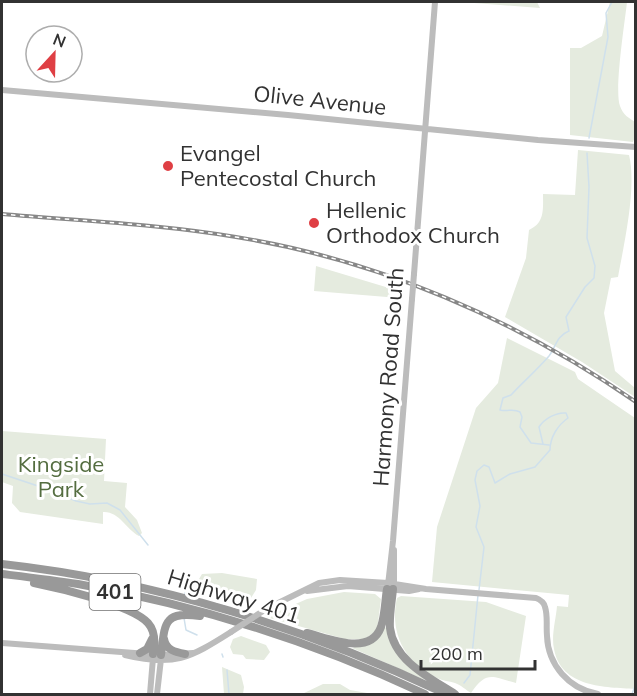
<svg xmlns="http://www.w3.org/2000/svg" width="637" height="696" font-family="Mulish,sans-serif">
<rect width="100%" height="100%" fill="#fff"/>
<path fill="#e5ebdf" d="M 461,2 L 537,2 L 540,8 Z
M 610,2 L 627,2 C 625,21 614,91 620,106 C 623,115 629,118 635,122 L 635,137 L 633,142 L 570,135 L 570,48 L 581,48 L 602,36 Z
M 578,150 L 629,155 C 637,187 624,244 618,277 L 611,278 L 604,313 L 615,371 L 635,388 L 635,397 L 582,362 L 505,317 L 526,258 L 529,230 C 545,223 543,209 543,194 L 575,195 Z
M 316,266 L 399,291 L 399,298 L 314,291 Z
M 507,338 L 575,372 L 578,379 L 635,418 L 635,689 C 606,687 561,688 554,649 C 551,636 556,619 557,606 L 568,607 L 569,595 L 432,582 L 437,527 L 476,408 L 498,383 Z
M 2,431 L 106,439 L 104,481 L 127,483 L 125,507 L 137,520 L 142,533 L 139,536 C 126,529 119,511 103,512 L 103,524 L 20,512 L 12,503 L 13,486 L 2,482 Z
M 222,573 L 257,579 L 256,590 L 251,598 L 202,587 L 199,579 L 202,574 Z
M 344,592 L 375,594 L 381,599 L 377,630 L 365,639 L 345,639 L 266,617 L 307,599 Z
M 401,596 L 486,602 L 526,616 L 516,683 C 492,677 487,670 471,693 C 466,690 461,685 455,683 C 449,681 443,681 437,678 C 405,663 389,633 397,598 Z
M 384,627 L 388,628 L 394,646 L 425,680 L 352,648 C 365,644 378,644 384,627 Z
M 241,636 L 266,645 L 270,652 L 264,660 L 246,659 L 243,655 L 233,654 L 230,647 L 233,639 Z
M 222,667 L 241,675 L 244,687 L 243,694 L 224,694 Z
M 323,684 L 340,684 L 350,690 L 373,694 L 302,694 Z"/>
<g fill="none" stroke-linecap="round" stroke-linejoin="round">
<path stroke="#cfe0ec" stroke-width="1.5" d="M 589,138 L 608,37 L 606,13 L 612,2
M 549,445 L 531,443 L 520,427 L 522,417 L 520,412 C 513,408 508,412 500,410 L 503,398 L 511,395 C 523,382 537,370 549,356 C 556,347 556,336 569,331 L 566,317 L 585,287 L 594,278 L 595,266 L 587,238 L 589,187 L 587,153
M 2,474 L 50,490 L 76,501 L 90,504 L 107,503 L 120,510 L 148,545
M 173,579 L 185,586 L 185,595
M 479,590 L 484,547 L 476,527 L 480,506 L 475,480 L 477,471 L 484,465 L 489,467 L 495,483 L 510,474 L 535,467 L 550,450 C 550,437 558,425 568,418 L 566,413 C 556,412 544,419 539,427 L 543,444
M 184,618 L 186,630 L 197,635
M 222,654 L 223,657
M 227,670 L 229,694
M 464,683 L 470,675 L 478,595
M 632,694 L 636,683"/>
<path stroke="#bcbcbc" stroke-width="6" d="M 2,90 L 288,115 L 538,140 L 636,147
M 414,274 L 435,2
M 388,585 L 393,541 L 412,299
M 394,585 L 394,550
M 307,591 L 348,586 L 409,591 L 419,589
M 266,609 L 319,583 L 340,580 L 388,583 L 426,589 L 536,598 C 541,600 544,602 545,607 C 548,616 546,626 547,636 C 548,665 569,689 598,694
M 2,643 L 161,655 L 193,653
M 125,655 C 174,667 190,658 231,632
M 150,694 L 153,658
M 157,694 L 161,659"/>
<path stroke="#999" stroke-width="8" d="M 2,564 C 155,581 307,628 446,694
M 2,574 C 27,577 53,580 78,584 C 197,605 316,643 425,694
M 34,583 C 59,588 132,605 148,623 C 156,632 155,644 153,654
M 393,589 C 392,601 389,616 390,628 C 394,661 430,678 455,694
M 307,633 C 328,638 370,657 381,627 C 385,615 385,601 387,589
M 164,639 C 166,650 175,652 185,654
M 140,653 L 147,649 L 152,639
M 161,655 C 165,623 163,611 200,616"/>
<defs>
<path id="rail" d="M 2,214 C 80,221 159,224 236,237 C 379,260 517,320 636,402"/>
</defs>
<use href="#rail" stroke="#878787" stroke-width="4"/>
<use href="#rail" stroke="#fff" stroke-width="1.5" stroke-dasharray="4.5" stroke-linecap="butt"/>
<path stroke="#bcbcbc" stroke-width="6" d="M 412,299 L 414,274
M 231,632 L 266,609"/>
</g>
<g fill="#df3f44" stroke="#fff" stroke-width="2">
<circle cx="168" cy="166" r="6"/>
<circle cx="314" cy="223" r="6"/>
</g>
<g text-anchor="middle" stroke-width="6" stroke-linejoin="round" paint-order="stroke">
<rect fill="#fff" stroke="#707070" stroke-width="1.5" x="89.5" y="574" width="51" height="36" rx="4.5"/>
<g font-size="21" font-weight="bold" fill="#323232">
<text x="115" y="599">401</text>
</g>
<g font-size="22" fill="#323232" stroke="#fff">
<text transform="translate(320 100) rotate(6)" y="8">Olive Avenue</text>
<text transform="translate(388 377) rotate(-86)" y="8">Harmony Road South</text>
<text transform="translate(234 596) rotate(17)" y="8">Highway 401</text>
</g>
<g font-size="22" fill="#323232" stroke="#fff" text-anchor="start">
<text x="180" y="161">Evangel<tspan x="180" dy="25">Pentecostal Church</tspan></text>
<text x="326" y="218">Hellenic<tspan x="326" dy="25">Orthodox Church</tspan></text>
</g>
<g font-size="22" fill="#546d40" stroke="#fff">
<text x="61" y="472">Kingside<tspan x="61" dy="25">Park</tspan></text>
</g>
</g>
<rect width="637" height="696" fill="none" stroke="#323232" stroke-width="6"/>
<g transform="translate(54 54) rotate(22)"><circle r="28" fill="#ffffff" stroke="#adadad" stroke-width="1.5"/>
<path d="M0-4.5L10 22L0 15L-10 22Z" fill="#df3f44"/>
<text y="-9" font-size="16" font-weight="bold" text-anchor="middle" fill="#323232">N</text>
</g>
<path d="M421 660v9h114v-9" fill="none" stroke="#323232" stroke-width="3"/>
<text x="430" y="660" font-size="18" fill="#323232" stroke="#ffffff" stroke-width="4.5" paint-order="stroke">200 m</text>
</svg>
